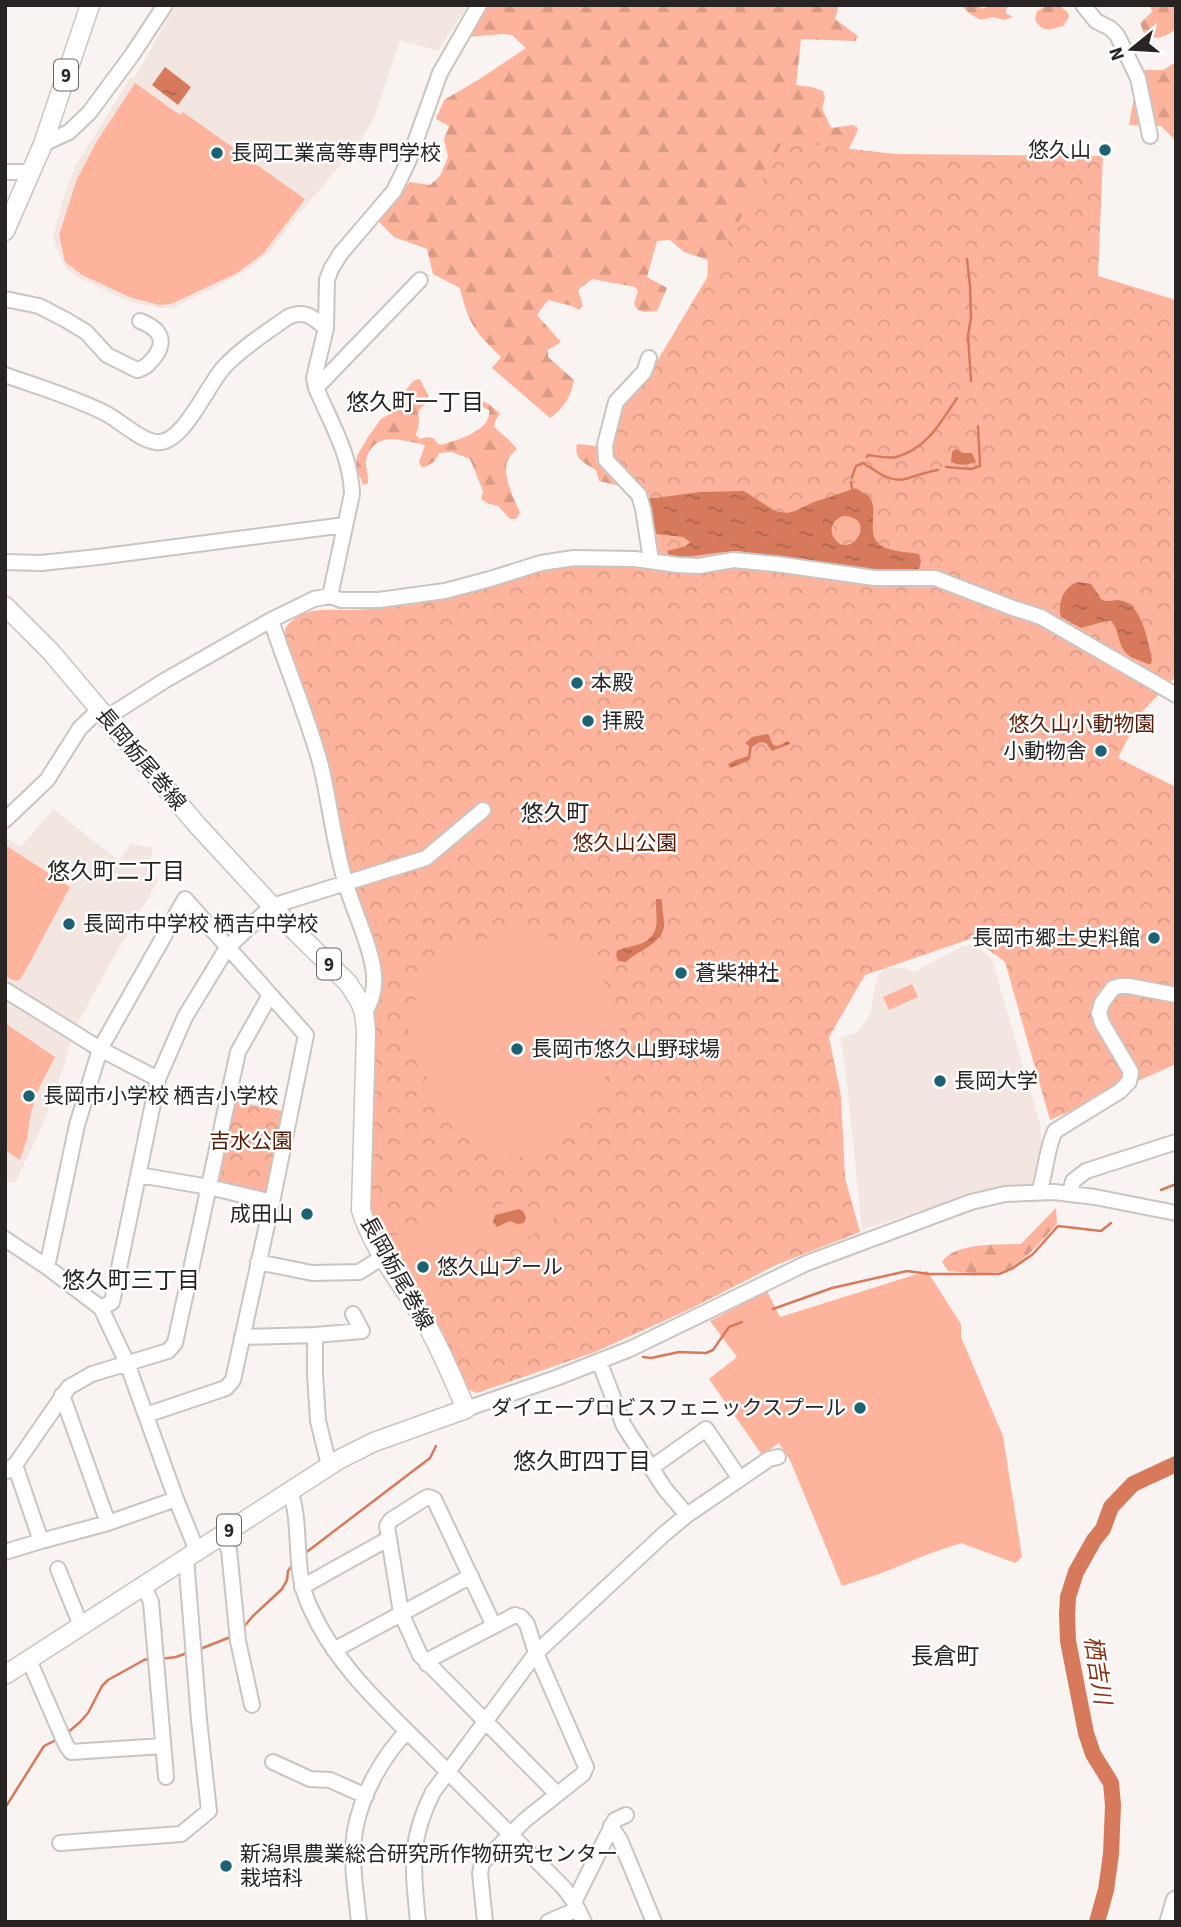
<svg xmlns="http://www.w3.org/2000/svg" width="1181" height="1927" font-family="'Source Sans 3','Noto Sans JP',sans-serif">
<defs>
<pattern id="forest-firs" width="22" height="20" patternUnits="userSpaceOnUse" patternTransform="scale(1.75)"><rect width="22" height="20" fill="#feb49c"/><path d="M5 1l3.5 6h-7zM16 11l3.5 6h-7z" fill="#da9b86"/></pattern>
<pattern id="park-crowns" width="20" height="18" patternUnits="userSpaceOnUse" patternTransform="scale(1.75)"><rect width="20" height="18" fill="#feb49c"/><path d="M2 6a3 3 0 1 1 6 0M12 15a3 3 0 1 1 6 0" fill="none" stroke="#da9b86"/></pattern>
<pattern id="water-ripples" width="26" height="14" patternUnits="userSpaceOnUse" patternTransform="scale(1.75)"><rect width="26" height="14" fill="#d77a5c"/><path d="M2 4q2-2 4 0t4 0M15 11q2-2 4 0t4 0" fill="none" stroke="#ae644c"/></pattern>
</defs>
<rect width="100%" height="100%" fill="#f9f3f1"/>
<path fill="#f3e5e0" d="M 176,5 L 468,5 L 438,51 L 400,40 L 375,116 L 360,142 L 292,222 L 270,252 L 247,270 L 218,286 L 172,308 L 160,308 L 131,302 L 79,278 L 66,269 L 55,245 L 54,234 L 65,192 L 75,167 L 131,77 L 135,77 Z
M 53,809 L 119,861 L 131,844 L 153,848 L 148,873 L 159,879 L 107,969 L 75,1028 L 5,985 L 5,838 L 21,847 Z
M 975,943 L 992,960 L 1040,1124 L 1044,1168 L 1039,1187 L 974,1193 L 862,1230 L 846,1073 L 840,1038 L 858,1032 L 871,1013 L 874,989 L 878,975 L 886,968 L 904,968 L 914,972 L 961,947 Z
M 5,992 L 72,1035 L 64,1066 L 42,1126 L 15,1183 L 5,1181 Z"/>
<path fill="url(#forest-firs)" d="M 489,5 L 839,5 L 835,19 L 858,36 L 855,41 L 801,39 L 796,85 L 812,87 L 823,91 L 825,98 L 822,108 L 831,128 L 853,125 L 858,128 C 856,138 849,144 848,154 L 641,491 L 599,481 L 596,470 C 585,463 573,459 577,444 L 596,446 L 614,441 L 707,288 L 708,260 L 684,252 L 670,240 L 657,241 L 647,277 L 667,288 L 657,311 L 645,312 L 638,310 L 634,304 L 638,291 L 635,287 L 592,279 L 578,290 L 583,306 L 579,310 L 572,306 L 548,300 L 537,315 L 561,342 L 548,350 L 548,357 L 574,380 C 571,397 564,408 550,418 L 492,368 L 501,357 C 475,332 468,323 460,288 L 433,274 L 427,249 L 394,237 L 378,221 L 400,197 L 409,182 L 430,185 L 440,176 L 448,157 L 444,139 L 449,126 L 436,119 L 444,100 L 478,80 L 526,48 L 512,35 L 501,34 L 469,37 Z
M 961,5 L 977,5 L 982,9 L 992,5 L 1008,5 L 1005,11 L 1007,14 L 1013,17 L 1004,20 L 993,17 L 981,20 L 970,14 Z
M 1048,5 L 1059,5 L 1068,13 L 1069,17 L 1063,26 C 1049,30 1043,33 1035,20 L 1037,11 Z
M 1150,5 L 1176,5 L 1176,29 C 1165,37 1158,40 1145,36 L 1140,23 L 1152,12 Z
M 1176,62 L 1176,141 L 1161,126 L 1129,125 L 1139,70 L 1163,70 Z
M 420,379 L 428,395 L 427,404 C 418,409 418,411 419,420 C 419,425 417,430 416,435 L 420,439 L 427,437 L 433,438 L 439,445 C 455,441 492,431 489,410 L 479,405 L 472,404 L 472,399 C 485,400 491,405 500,414 L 496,419 L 494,427 L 509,440 L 517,449 C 514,452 511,454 509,458 C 500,473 514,498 520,513 L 516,519 L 510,519 L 498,506 L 489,504 L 481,499 L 483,491 L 470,459 L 452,452 L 439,453 C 436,462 431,464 422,468 L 419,462 L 425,445 C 402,441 375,429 366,460 C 365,468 369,475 368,483 L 363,485 L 356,467 L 357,456 L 368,437 L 381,419 L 390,414 L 394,405 L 413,381 Z
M 1056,1208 L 1057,1224 C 1042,1240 1021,1268 998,1272 C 983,1275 964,1272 948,1271 L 942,1262 C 955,1242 999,1245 1021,1244 Z"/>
<path fill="url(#park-crowns)" d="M 783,141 L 895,154 L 1103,156 L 1098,276 L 1176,300 L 1176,676 L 1141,713 L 1118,758 L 1176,787 L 1176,1064 L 1050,1120 L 1005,962 L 973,938 L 865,975 L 829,1037 L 841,1096 L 845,1178 L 860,1232 L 776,1265 L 688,1310 L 595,1352 L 477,1393 L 459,1386 L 378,1240 L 367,1206 L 373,1018 L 378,985 L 286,653 L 285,629 C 301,607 322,610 348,610 C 386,609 428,604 465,593 C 496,584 526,571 558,568 C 590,564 623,567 655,569 L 645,505 L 610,457 L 620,405 L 647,378 L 720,256 Z
M 230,1100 L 287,1112 L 269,1196 L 213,1184 Z"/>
<path fill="#feb49c" d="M 135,83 L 180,115 L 183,112 L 305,199 L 263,254 L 237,273 L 171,304 L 159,305 L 132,298 L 82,275 L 65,262 L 59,235 L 77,179 L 97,141 Z
M557 821a18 18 0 1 1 36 0a18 18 0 1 1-36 0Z
M 5,845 L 70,887 L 28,966 L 20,980 L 15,981 L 5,976 Z
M 510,932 C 533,932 557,937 576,949 C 601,966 623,1013 620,1043 C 620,1053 613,1063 608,1072 C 590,1102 557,1146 523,1157 C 512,1161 497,1160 486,1154 C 470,1145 449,1113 439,1097 C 430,1085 407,1039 408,1024 C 408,1020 412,1014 413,1010 C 423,963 467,939 510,932 Z
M 912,984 L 918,997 L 889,1010 L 883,997 Z
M 5,1023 L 55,1057 L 39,1088 L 31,1112 L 27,1139 L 20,1160 L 5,1150 Z
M 473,1189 L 486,1213 L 504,1203 L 554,1211 L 553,1223 L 502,1251 L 494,1239 L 424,1282 L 442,1311 L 428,1319 L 382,1244 Z
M 927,1271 L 961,1324 L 961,1337 L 1003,1436 L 1022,1557 L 1015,1563 L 961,1543 L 931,1553 L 879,1574 L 842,1586 L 790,1460 L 779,1443 L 762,1455 L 709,1379 L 737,1357 L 710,1321 L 767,1291 L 780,1317 Z"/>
<path fill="url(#water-ripples)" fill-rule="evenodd" d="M 165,67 L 191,87 L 178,105 L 152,85 Z
M 956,449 L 963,453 L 972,453 L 976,462 C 967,465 960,466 951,462 L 952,452 Z
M 856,488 C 860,491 867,494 870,498 C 880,513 862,539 886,548 C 896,552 909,552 919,554 L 921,561 L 919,569 L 879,570 L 737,551 C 714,552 693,558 669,556 L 667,551 L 686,546 L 690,542 L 683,537 L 656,534 L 648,499 L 700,492 L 744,491 L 775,511 L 787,513 L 795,511 L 814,502 ZM 843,516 C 880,517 850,562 834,538 C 828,528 834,519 843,516 Z
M 1078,582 L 1091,584 L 1102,600 C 1109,602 1112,600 1118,600 C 1142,601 1148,642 1152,660 L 1151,664 L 1148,664 C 1141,661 1131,658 1126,653 C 1117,644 1120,629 1110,620 L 1081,628 L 1061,617 C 1057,603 1064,586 1078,582 Z
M 767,734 L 769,735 L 773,745 L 778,746 L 788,741 L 790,744 L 772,751 L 766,743 L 760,742 L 752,747 L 750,760 L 730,768 L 728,764 L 736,760 L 748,756 L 749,746 L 745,743 L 752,737 Z
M 656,899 L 661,899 L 662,902 C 662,909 664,917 664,924 C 665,943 638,950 626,962 L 618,961 L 616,955 L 617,951 C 624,947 632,947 640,944 C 663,935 655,918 656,899 Z
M 519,1209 L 523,1211 L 526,1217 L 524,1223 L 517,1224 L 510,1221 L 497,1227 L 493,1222 L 495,1215 Z"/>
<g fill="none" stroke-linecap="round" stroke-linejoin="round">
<path stroke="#d77a5c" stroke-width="2.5" d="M 967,259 L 970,286 L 971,317 L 968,336 L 971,381
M 867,457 L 868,455 C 877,456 887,459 896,457 C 927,449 941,422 957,398
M 946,467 L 971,469 L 980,466 L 978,426
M 852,477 L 856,466 L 863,463 C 875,470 889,483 905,479 C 916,476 926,472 938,470
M 851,482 L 852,489
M 1161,1190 L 1176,1184
M 773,1309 L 832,1288 L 907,1271 L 930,1274 L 999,1274 L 1013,1268 L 1033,1254 L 1058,1226 L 1101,1231 L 1111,1223
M 643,1357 L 651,1358 L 679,1352 L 706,1353 L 713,1350 L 729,1327 L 742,1322
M 304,1554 L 430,1458 L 436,1446
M 241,1630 L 253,1616 L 282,1589 L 287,1580 L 288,1571 L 294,1563
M 200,1649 L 233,1636
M 160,1659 L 176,1657 L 187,1653
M 66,1734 L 80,1722 L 88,1713 L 102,1686 L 108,1680 L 144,1660 L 149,1659
M 5,1808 L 44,1746 L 58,1739"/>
<path stroke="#d77a5c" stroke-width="16" d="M 1097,1922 L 1106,1890 L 1111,1854 L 1113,1805 L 1111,1783 L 1093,1754 L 1086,1733 L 1068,1641 L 1067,1614 L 1068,1597 L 1076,1572 L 1094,1540 L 1103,1529 L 1111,1507 L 1133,1484 L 1176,1464"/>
<defs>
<path id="minor" d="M 1083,5 L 1096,21 L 1110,28 L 1117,35 L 1138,78 L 1150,136
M 43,144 L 69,132 L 89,113 L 132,55 L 165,5
M 5,172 L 31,172
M 5,299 L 39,306 L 66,320 L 86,332 L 107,355 L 137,370 C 144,368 147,366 152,360 C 168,342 161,329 140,321
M 649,358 L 644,372 L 616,402 L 605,445 L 606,460 L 639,495 L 643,509 L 651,560
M 5,375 C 39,387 73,397 105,413 C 119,420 141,441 156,442 C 183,446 208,383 225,366 C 243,347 267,332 288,317 C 306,309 313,318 326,328
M 316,388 L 420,280
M 5,562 L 41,563 L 98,557 L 345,525
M 330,596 L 352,494 C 351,456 331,423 316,388 L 314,378 L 326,328 L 327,280 L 331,269 L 341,253 L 394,191 L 408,162 L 440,73 L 479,5
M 271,620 C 287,669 308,717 321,766 C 330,805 334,843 345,881 C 353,910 368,938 373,967 C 376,984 374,999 364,1013
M 106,718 L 164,681 L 271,620 L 314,599 L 330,596 L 341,600 L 379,600 L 445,591 L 490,579 L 541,563 L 574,558 L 635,559 L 678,565 L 699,566 L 733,560 L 776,564 L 875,578 L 935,578 L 1013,608 L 1041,617 L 1176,695
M 5,820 L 47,780 L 80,728 L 99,710
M 5,990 L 100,1049 L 158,1079
M 139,1175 L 209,1187 L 272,1202
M 1039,1192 C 1046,1172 1046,1150 1055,1131 L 1120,1091 L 1129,1082 L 1131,1072 L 1102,1023 L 1099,1013 L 1102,1003 L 1113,988 L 1120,986 L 1129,986 L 1176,995
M 1070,1193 L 1073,1181 L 1086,1171 L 1176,1142
M 5,1239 L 47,1267 L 101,1308 L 127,1363 L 176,1499 L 197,1551
M 258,1262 L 312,1273 L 359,1272 L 383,1257
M 47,1267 L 77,1125 L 100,1049 L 185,899 L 306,1035 L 272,1202 L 233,1380 L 226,1388 L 146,1415
M 101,1308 L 112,1302 L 158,1079 L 185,1017 L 227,948 L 272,906 L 426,858 L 483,810
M 315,1335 L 362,1331 L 353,1314
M 242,1337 L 315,1335 L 315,1375 L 318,1421 L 329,1465
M 599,1361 L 624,1426 L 665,1489 L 687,1515
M 62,1395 L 108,1523
M 466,1409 L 556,1378 L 630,1349 L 807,1263 L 971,1202 L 1005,1194 L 1054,1192 L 1095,1197 L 1176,1213
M 15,1465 L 41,1541 L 108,1523 L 176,1499
M 651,1468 L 706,1429 L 740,1479
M 5,1472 L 15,1465 L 69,1387 L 92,1374 L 168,1351 L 175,1343 L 238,1052 L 270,995
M 290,1490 C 303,1529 292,1567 309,1605 C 335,1665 383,1707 428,1752 C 474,1798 519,1843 564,1888 L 574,1902 L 584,1922
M 221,1535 L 229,1550 L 238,1641 L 252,1705
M 5,1552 L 41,1541
M 58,1569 L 81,1626
M 143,1585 L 151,1602 L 166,1777
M 302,1587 L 388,1539
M 494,1626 L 434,1499 L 428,1497 L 424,1499 L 391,1520 L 387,1526 L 401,1613 L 420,1655 L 557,1794
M 334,1650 L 471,1576
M 29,1660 L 66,1745 L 71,1752 L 163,1746
M 427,1664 L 432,1658 L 515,1615 L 521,1617 L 527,1624 L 536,1653 L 586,1767 L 583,1774 L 525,1820 L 482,1863 L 480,1873 L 485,1922
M 273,1762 L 310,1779 L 330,1780 L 366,1796
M 611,1826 L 620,1840 L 654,1922
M 60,1843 L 181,1834 L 209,1811 L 199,1720 L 186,1558
M 574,1902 L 615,1820 L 626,1815
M 359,1922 C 356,1892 350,1860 355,1830 C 362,1793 382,1758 407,1731
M 418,1922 C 413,1868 408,1842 433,1792 L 536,1653 L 663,1535 L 687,1515 L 769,1459 L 778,1457
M 548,1922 L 578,1909"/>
<path id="major" d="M 5,231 L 43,144 L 90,5
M 5,606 L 51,652 L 198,826 L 296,932 L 348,983 L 360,1002 L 364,1013 L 366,1031 L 361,1210 C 373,1249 400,1281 421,1315 C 438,1342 453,1379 466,1409 L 374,1442 L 340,1459 L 5,1675"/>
<path id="highway" d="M 1170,1922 L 1176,1901"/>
</defs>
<use href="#minor" stroke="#cac4c2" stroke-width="18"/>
<use href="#major" stroke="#cac4c2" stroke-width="21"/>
<use href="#highway" stroke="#cac4c2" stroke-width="23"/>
<use href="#minor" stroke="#fff" stroke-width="14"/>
<use href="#major" stroke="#fff" stroke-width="18"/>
<use href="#highway" stroke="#fff" stroke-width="19"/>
</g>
<g fill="#1d6273" stroke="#fff" stroke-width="2.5">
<circle cx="1105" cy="150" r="7"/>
<circle cx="217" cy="153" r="7"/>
<circle cx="577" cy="683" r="7"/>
<circle cx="588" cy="721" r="7"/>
<circle cx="1101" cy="751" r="7"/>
<circle cx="69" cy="924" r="7"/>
<circle cx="1154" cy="938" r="7"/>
<circle cx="681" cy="973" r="7"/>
<circle cx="517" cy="1049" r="7"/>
<circle cx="940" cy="1081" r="7"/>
<circle cx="29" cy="1096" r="7"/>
<circle cx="307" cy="1214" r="7"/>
<circle cx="423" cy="1267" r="7"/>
<circle cx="860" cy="1408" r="7"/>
<circle cx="226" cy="1866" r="7"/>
</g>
<g text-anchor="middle" stroke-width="5" stroke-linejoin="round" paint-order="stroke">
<g fill="#fff" stroke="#686665" stroke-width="2">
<rect x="54" y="59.5" width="24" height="31" rx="5"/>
<rect x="317" y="948.5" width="24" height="31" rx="5"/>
<rect x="217" y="1514.5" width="24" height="31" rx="5"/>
</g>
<g font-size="19" font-weight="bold" fill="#272423">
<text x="66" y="82">9</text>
<text x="329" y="971">9</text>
<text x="229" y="1537">9</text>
</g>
<g font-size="21" fill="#272423" stroke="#fff" text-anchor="start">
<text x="1091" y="157" text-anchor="end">悠久山</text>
<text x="231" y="160">長岡工業高等専門学校</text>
<text x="591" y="690">本殿</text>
<text x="602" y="728">拝殿</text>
<text x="1087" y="758" text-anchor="end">小動物舎</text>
<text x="83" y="931">長岡市中学校 栖吉中学校</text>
<text x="1140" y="945" text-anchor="end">長岡市郷土史料館</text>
<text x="695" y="980">蒼柴神社</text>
<text x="531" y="1056">長岡市悠久山野球場</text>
<text x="954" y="1088">長岡大学</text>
<text x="43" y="1103">長岡市小学校 栖吉小学校</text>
<text x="293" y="1221" text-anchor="end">成田山</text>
<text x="437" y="1274">悠久山プール</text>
<text x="846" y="1415" text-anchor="end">ダイエープロビスフェニックスプール</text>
<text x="240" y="1861">新潟県農業総合研究所作物研究センター<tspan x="240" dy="24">栽培科</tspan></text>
</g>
<g font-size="21" fill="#571c06" stroke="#fff">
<text x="1082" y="731">悠久山小動物園</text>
<text x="625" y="850">悠久山公園</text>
<text x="251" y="1148">吉水公園</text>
</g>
<g font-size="21" fill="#272423" stroke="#fff">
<text transform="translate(141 759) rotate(50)" y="7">長岡栃尾巻線</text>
<text transform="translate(397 1273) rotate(61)" y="7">長岡栃尾巻線</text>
</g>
<g font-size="23" fill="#272423" stroke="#fff">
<text x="415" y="410">悠久町一丁目</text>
<text x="555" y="821">悠久町</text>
<text x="116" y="879">悠久町二丁目</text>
<text x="131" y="1288">悠久町三丁目</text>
<text x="582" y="1469">悠久町四丁目</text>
<text x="945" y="1664">長倉町</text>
</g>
<g font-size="23" font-style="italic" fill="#883315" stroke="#fff">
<text transform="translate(1098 1670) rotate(81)" y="8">栖吉川</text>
</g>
</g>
<rect width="1181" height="1927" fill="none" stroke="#272423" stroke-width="14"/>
<g transform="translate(1132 49) rotate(252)" stroke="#ffffff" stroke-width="5" paint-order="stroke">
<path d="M0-5L12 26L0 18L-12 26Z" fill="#272423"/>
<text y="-10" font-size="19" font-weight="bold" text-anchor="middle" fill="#272423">N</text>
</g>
</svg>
